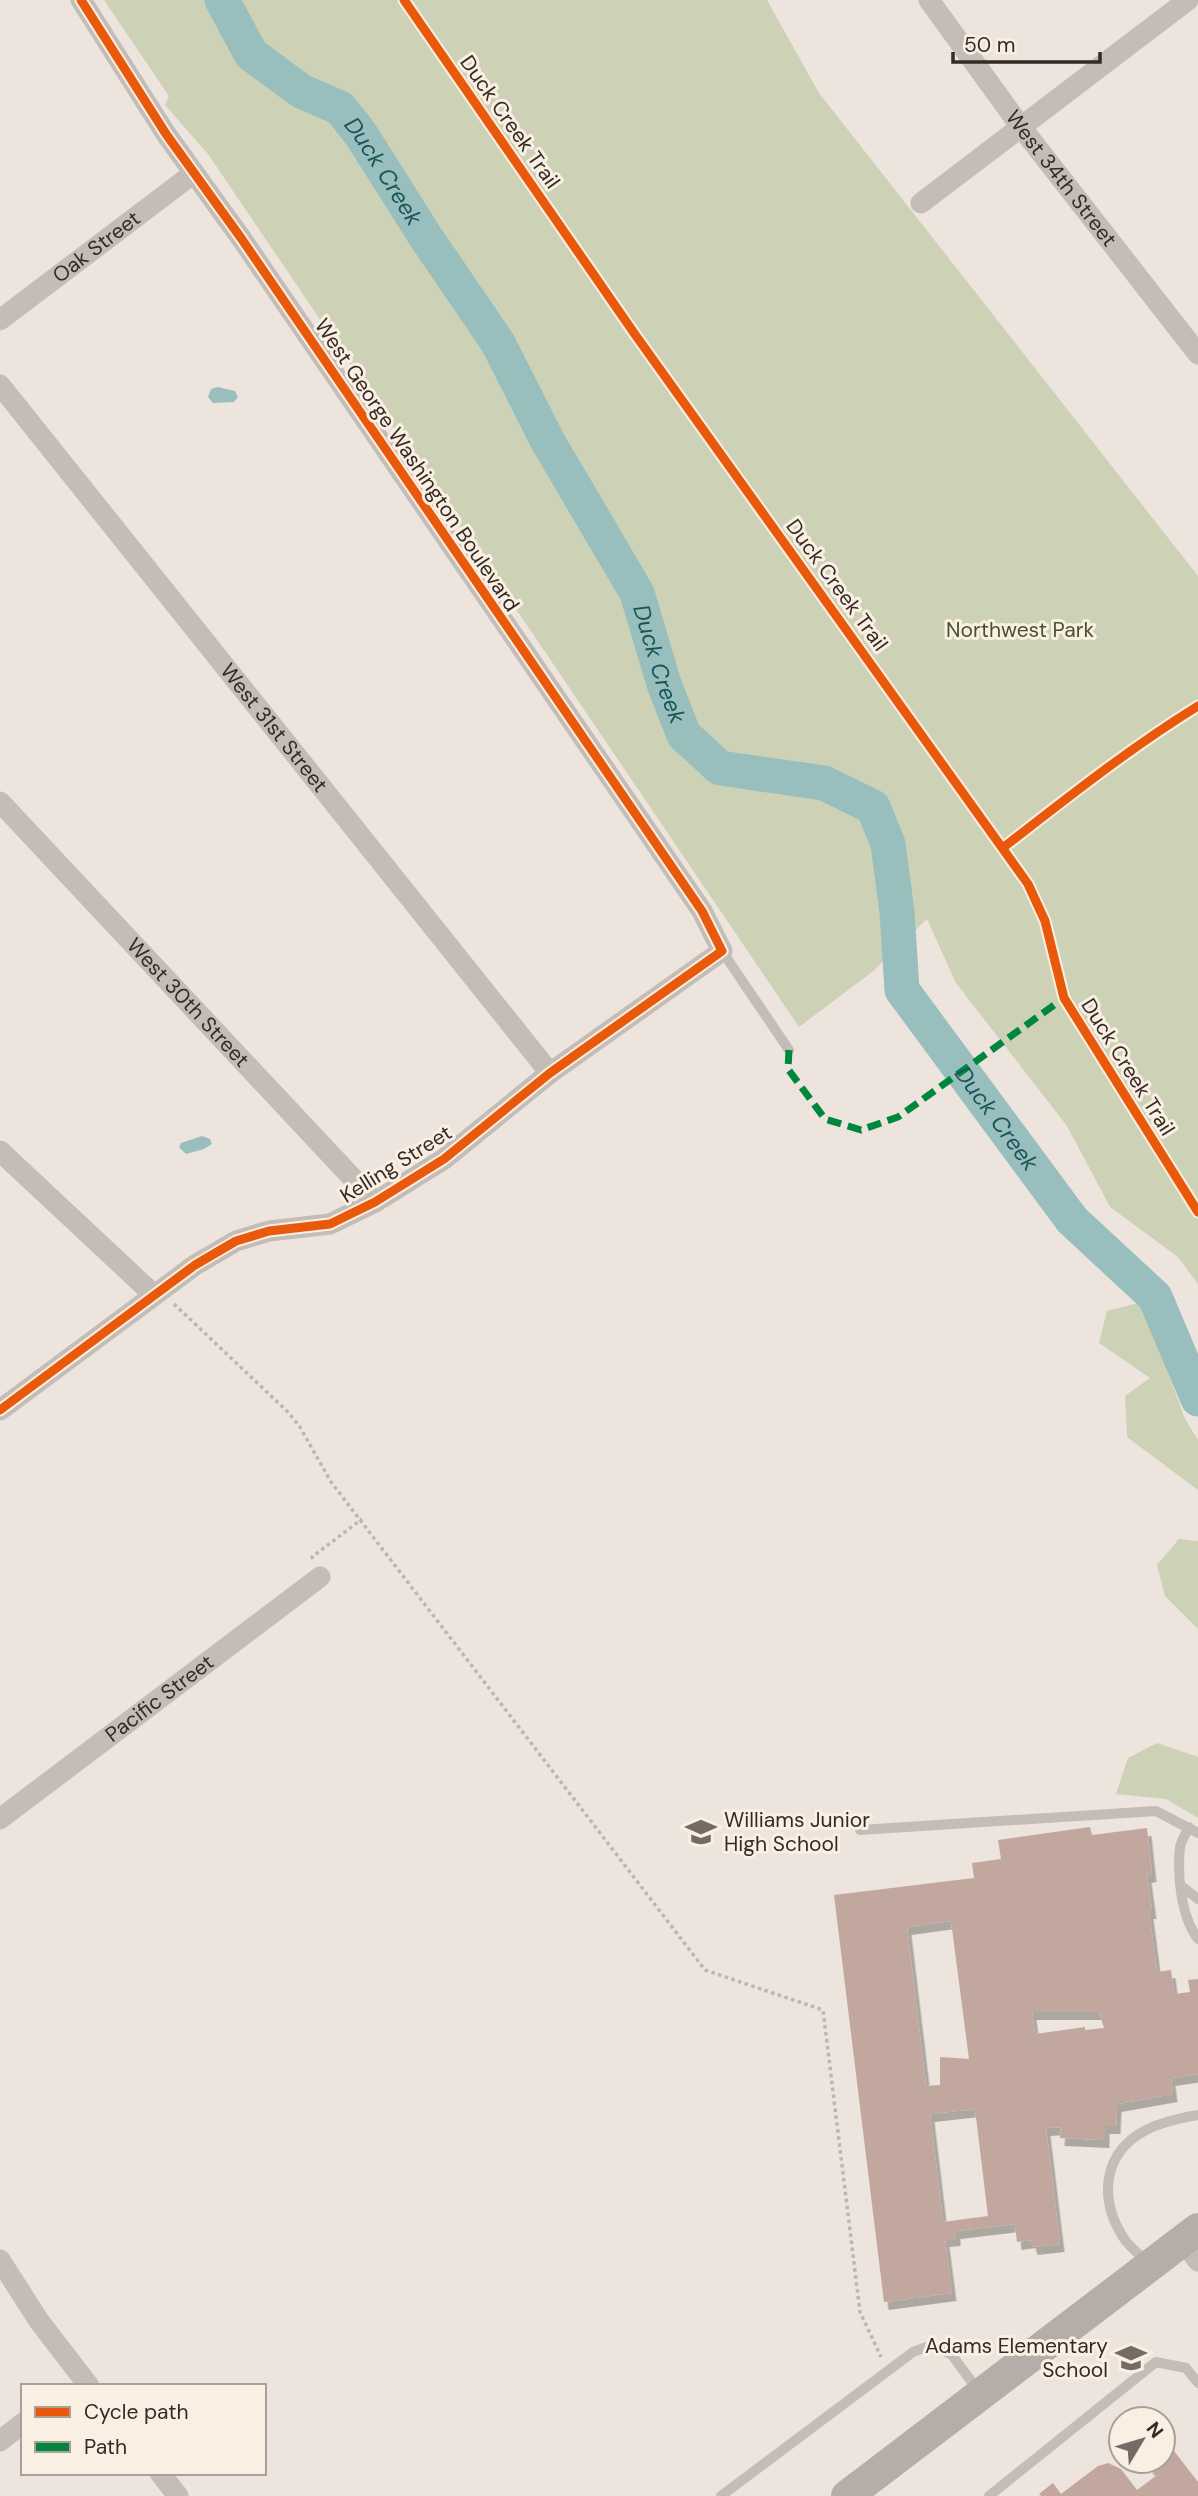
<svg xmlns="http://www.w3.org/2000/svg" width="1198" height="2496" font-family="'DM Sans',sans-serif">
<defs>
<filter id="shadow"><feDropShadow dx="4.5" dy="8" stdDeviation="0" flood-color="#0004"/></filter>
</defs>
<rect width="100%" height="100%" fill="#ece4dd"/>
<path fill="#cdd1b6" d="M 104,0 L 767,0 L 819,93 L 1198,576 L 1198,1284 L 1178,1257 L 1110,1207 L 1067,1126 L 956,983 L 927,919 L 872,972 L 799,1027 L 208,154 L 165,105 L 169,96 Z
M 1142,1302 L 1185,1419 L 1198,1440 L 1198,1490 L 1127,1437 L 1125,1396 L 1150,1378 L 1099,1343 L 1107,1311 Z
M 1179,1539 L 1198,1541 L 1198,1629 L 1165,1596 L 1157,1565 Z
M 1157,1743 L 1198,1757 L 1198,1818 L 1166,1799 L 1116,1794 L 1128,1758 Z"/>
<path fill="#98bfbe" d="M 218,387 L 235,391 L 238,397 L 234,402 L 213,403 L 208,397 L 211,389 Z
M 202,1136 L 210,1139 L 212,1144 L 204,1149 L 186,1154 L 179,1147 L 181,1143 Z"/>
<g fill="none" stroke-linecap="round" stroke-linejoin="round">
<path stroke="#98bfbe" stroke-width="35" id="s1" d="M 222,0 L 251,54 L 301,91 L 340,108 L 360,133 L 425,236 L 498,343 L 547,440 L 637,593 L 664,684 L 684,735 L 720,768 L 824,783 L 873,807 L 888,844 L 897,912 L 902,990 L 1072,1220 L 1155,1297 L 1198,1399"/>
</g>
<path fill="#c1a79e" fill-rule="evenodd" filter="url(#shadow)" d="M 1090,1827 L 1092,1835 L 1147,1828 L 1152,1874 L 1147,1875 L 1152,1911 L 1149,1911 L 1157,1972 L 1171,1970 L 1174,1994 L 1190,1992 L 1188,1980 L 1198,1979 L 1198,2074 L 1171,2078 L 1173,2094 L 1117,2104 L 1116,2126 L 1105,2126 L 1105,2140 L 1060,2138 L 1061,2127 L 1046,2128 L 1060,2244 L 1033,2247 L 1031,2240 L 1017,2242 L 1015,2224 L 956,2231 L 956,2238 L 945,2239 L 952,2293 L 884,2302 L 834,1895 L 974,1878 L 972,1863 L 1001,1859 L 998,1840 ZM 951,1921 L 969,2059 L 940,2057 L 940,2085 L 926,2086 L 907,1927 ZM 1032,2012 L 1099,2012 L 1104,2028 L 1085,2030 L 1085,2027 L 1035,2034 ZM 975,2109 L 988,2216 L 943,2222 L 930,2114 Z
M 1171,2447 L 1198,2482 L 1198,2496 L 1041,2496 L 1039,2494 L 1053,2483 L 1061,2494 L 1098,2466 L 1108,2463 L 1121,2469 L 1137,2490 L 1157,2475 L 1148,2465 L 1153,2461 L 1163,2461 L 1163,2453 Z"/>
<g fill="none" stroke-linecap="round" stroke-linejoin="round">
<path stroke="#bdb5af" stroke-width="3.5" stroke-dasharray="3.5 3.5" stroke-linecap="butt" d="M 174,1304 L 288,1412 L 300,1427 L 331,1482 L 705,1970 L 823,2010 L 860,2312 L 881,2357
M 313,1559 L 312,1557 L 362,1519"/>
<path stroke="#c4bcb6" stroke-width="10" d="M 722,951 L 789,1050
M 1189,1827 C 1186,1833 1181,1841 1180,1847 C 1177,1875 1181,1917 1198,1939
M 860,1830 L 1156,1811 L 1198,1833
M 1180,1885 L 1198,1899
M 1150,2264 C 1141,2256 1129,2247 1123,2237 C 1099,2199 1102,2153 1146,2130 C 1162,2122 1181,2118 1198,2115
M 721,2496 L 913,2352 L 932,2345 L 952,2355 L 980,2393
M 989,2496 L 1156,2362 L 1186,2368 L 1198,2383"/>
<g stroke="#c4bcb6" stroke-width="21">
<path id="s2" d="M 929,0 L 1021,127 L 1198,354"/>
<path d="M 921,203 L 1188,0"/>
<path id="s3" d="M 0,320 L 194,173"/>
<path id="s4" d="M 0,385 L 550,1073"/>
<path id="s5" d="M 0,802 L 375,1202"/>
<path d="M 0,1151 L 154,1295"/>
<path d="M 0,1410 L 195,1265 L 236,1241 L 269,1231 L 330,1224 L 375,1202 L 444,1159 L 550,1073 L 722,951 L 702,911 L 241,238 L 166,134 L 81,0"/>
<path id="s6" d="M 0,1819 L 320,1577"/>
<path d="M 1183,2241 L 1198,2261"/>
<path d="M 0,2260 L 39,2321 L 89,2386"/>
<path d="M 0,2441 L 23,2423"/>
<path d="M 160,2473 L 178,2496"/>
</g>
<path stroke="#b5ada7" stroke-width="32" d="M 847,2496 L 1198,2229"/>
<path stroke="#00873e" stroke-width="7" stroke-dasharray="14 7" stroke-linecap="butt" d="M 789,1050 L 788,1069 L 825,1119 L 861,1130 L 898,1117 L 1064,998"/>
<defs>
<path id="cycleway" d="M 404,0 L 634,333 L 1028,884 L 1045,921 L 1064,998 L 1198,1212
M 1004,847 C 1067,798 1130,748 1198,706
M 0,1410 L 195,1265 L 236,1241 L 269,1231 L 330,1224 L 375,1202 L 444,1159 L 550,1073 L 722,951 L 702,911 L 241,238 L 166,134 L 81,0"/>
</defs>
<use href="#cycleway" stroke="#faefe3" stroke-width="13"/>
<use href="#cycleway" stroke="#e8590c" stroke-width="9"/>
</g>
<defs>
<symbol id="school-bare" viewBox="-9 -9 18 18"><path d="M0-5L7-2L0 1L-7-2ZM-4 1L0 2.5L4 1V4Q0 6-4 4Z" fill="#756b65" stroke="#faefe3" stroke-width="2.5" paint-order="stroke"/></symbol>
</defs>
<g fill-rule="evenodd">
<use href="#school-bare" x="679" y="1810" width="44" height="44"/>
<use href="#school-bare" x="1109" y="2336" width="44" height="44"/>
</g>
<g text-anchor="middle" stroke-width="6" stroke-linejoin="round" paint-order="stroke">
<g font-size="21" fill="#352a25" stroke="#faefe3">
<text transform="translate(510 122) rotate(55)" y="7">Duck Creek Trail</text>
<text dy="7" stroke="none"><textPath href="#s2" startOffset="222">West 34th Street</textPath></text>
<text dy="7" stroke="none"><textPath href="#s3" startOffset="121">Oak Street</textPath></text>
<text transform="translate(417 465) rotate(56)" y="7">West George Washington Boulevard</text>
<text transform="translate(837 585) rotate(54)" y="7">Duck Creek Trail</text>
<text dy="7" stroke="none"><textPath href="#s4" startOffset="439">West 31st Street</textPath></text>
<text dy="7" stroke="none"><textPath href="#s5" startOffset="275">West 30th Street</textPath></text>
<text transform="translate(1128 1067) rotate(58)" y="7">Duck Creek Trail</text>
<text transform="translate(396 1164) rotate(-32)" y="7">Kelling Street</text>
<text dy="7" stroke="none"><textPath href="#s6" startOffset="200">Pacific Street</textPath></text>
</g>
<g font-size="21" fill="#455428" stroke="#faefe3">
<text x="1020" y="637">Northwest Park</text>
</g>
<g font-size="21" fill="#352a25" stroke="#faefe3" text-anchor="start">
<text x="724" y="1827">Williams Junior<tspan x="724" dy="24">High School</tspan></text>
<text x="1108" y="2353" text-anchor="end">Adams Elementary<tspan x="1108" dy="24">School</tspan></text>
</g>
<g font-size="23" font-style="italic" fill="#195558" stroke="#faefe3">
<text dy="8" stroke="none"><textPath href="#s1" startOffset="243">Duck Creek</textPath></text>
<text dy="8" stroke="none"><textPath href="#s1" startOffset="810">Duck Creek</textPath></text>
<text dy="8" stroke="none"><textPath href="#s1" startOffset="1440">Duck Creek</textPath></text>
</g>
</g>
<rect x="21" y="2384" width="245" height="91" fill="#faefe3" stroke="#aba097" stroke-width="2"/>
<rect x="35" y="2407" width="35" height="10" fill="#e8590c" stroke="#aba097" stroke-width="2"/>
<text x="84" y="2419" font-size="21" fill="#352a25">Cycle path</text>
<rect x="35" y="2442" width="35" height="10" fill="#00873e" stroke="#aba097" stroke-width="2"/>
<text x="84" y="2454" font-size="21" fill="#352a25">Path</text>
<g transform="translate(1142 2440) rotate(52)"><circle r="33" fill="#faefe3" stroke="#aba097" stroke-width="2"/>
<path d="M0-5L12 26L0 18L-12 26Z" fill="#756b65"/>
<text y="-10" font-size="19" font-weight="bold" text-anchor="middle" fill="#352a25">N</text>
</g>
<path d="M953 52v10h147v-10" fill="none" stroke="#352a25" stroke-width="3.5"/>
<text x="964" y="52" font-size="21" fill="#352a25" stroke="#faefe3" stroke-width="5" paint-order="stroke">50 m</text>
</svg>
